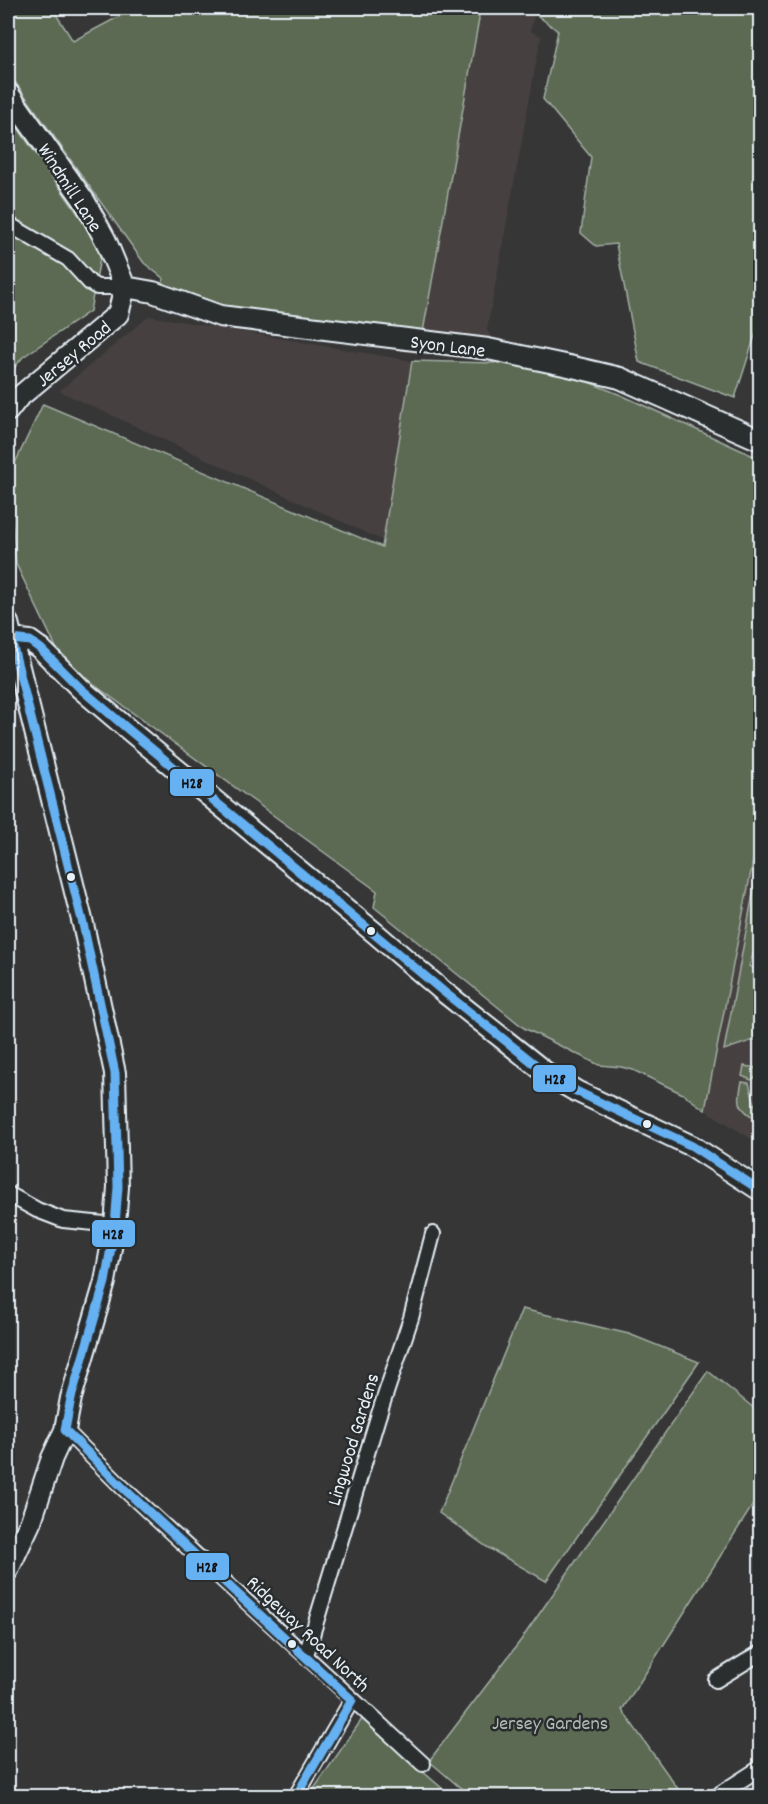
<svg xmlns="http://www.w3.org/2000/svg" width="768" height="1804" font-family="Dekko,sans-serif">
<rect width="100%" height="100%" fill="#373637"/>
<filter id="ink" filterUnits="userSpaceOnUse"><feTurbulence type="fractalNoise" baseFrequency=".0167" numOctaves="2"/><feDisplacementMap in="SourceGraphic" scale="12" xChannelSelector="R" yChannelSelector="G"/><feConvolveMatrix kernelMatrix="1 2 1 2 8 2 1 2 1" color-interpolation-filters="sRGB"/></filter>
<g filter="url(#ink)">
<path fill="#474141" d="M 482,8 L 536,8 L 530,31 L 541,36 L 487,330 L 492,338 L 423,332 Z
M 149,316 L 412,361 L 384,541 L 59,391 Z
M 760,825 L 760,1144 L 705,1110 Z"/>
<path fill="#5c6a52" stroke="#a2aea5" stroke-width="1.5" d="M 8,8 L 52,8 L 73,41 L 135,8 L 478,8 L 479,19 L 423,332 L 235,310 L 196,301 L 162,284 L 164,279 L 144,263 L 8,72 Z
M 536,8 L 760,8 L 760,320 L 735,398 L 639,362 L 616,244 L 596,246 L 581,233 L 591,157 L 543,99 L 558,31 L 534,13 Z
M 8,114 L 102,248 L 90,311 L 23,357 L 8,375 Z
M 495,359 L 573,376 L 621,395 L 760,459 L 760,825 L 705,1110 L 683,1094 L 633,1070 L 621,1067 L 599,1065 L 524,1028 L 374,907 L 377,891 L 63,662 L 16,564 L 8,478 L 43,404 L 382,547 L 412,361 L 494,363 Z
M 760,856 L 760,935 L 749,966 L 760,971 L 760,1038 L 724,1050 Z
M 744,1066 L 756,1068 L 758,1076 L 751,1080 L 742,1076 Z
M 742,1082 L 749,1083 L 760,1122 C 740,1108 736,1107 742,1082 Z
M 522,1309 L 629,1334 L 699,1362 L 546,1581 L 487,1547 L 439,1513 Z
M 708,1371 L 760,1413 L 760,1494 L 622,1710 L 683,1796 L 470,1796 L 429,1761 L 521,1640 Z
M 362,1719 L 451,1796 L 309,1796 Z"/>
<g fill="none" stroke-linecap="round" stroke-linejoin="round">
<defs>
<path id="street" d="M 8,224 L 68,259 L 90,283 L 97,287 L 125,287
M 8,1194 L 37,1210 L 63,1220 L 115,1225
M 65,1430 L 122,1487 L 423,1764
M 306,1655 L 378,1417 L 411,1318 L 433,1234
M 716,1680 L 760,1653
M 296,1796 L 352,1700
M 718,1796 L 721,1793 L 760,1768"/>
<path id="secondary" d="M 8,93 L 85,202 L 106,241 L 125,287
M 125,287 L 153,292 L 220,316 L 488,349 L 569,366 L 620,378 L 760,440
M 8,411 L 18,398 L 118,314 L 125,287
M 8,623 L 83,924 L 115,1073 L 118,1187 L 115,1225 L 105,1282 L 71,1398 L 65,1430 L 52,1458 L 31,1521 L 8,1570
M 11,639 L 30,641 L 41,649 L 81,689 L 129,730 L 375,933 L 444,992 L 550,1076 L 576,1091 L 692,1146 L 760,1190"/>
</defs>
<use href="#street" stroke="#e8f1f8" stroke-width="18"/>
<use href="#secondary" stroke="#e8f1f8" stroke-width="24"/>
<use href="#street" stroke="#2a2d2e" stroke-width="14"/>
<use href="#secondary" stroke="#2a2d2e" stroke-width="20"/>
<defs>
<path id="bus-1" d="M 11,639 L 30,641 L 41,649 L 81,689 L 129,730 L 444,992 L 550,1076 L 576,1091 L 692,1146 L 760,1190
M 11,639 L 83,924 L 115,1073 L 118,1187 L 115,1225 L 105,1282 L 71,1398 L 65,1430
M 65,1430 L 122,1487 L 352,1700
M 296,1796 L 352,1700"/>
</defs>
<use href="#bus-1" stroke="#2a2d2e" stroke-width="14"/>
<use href="#bus-1" stroke="#66b1f2" stroke-width="9"/>
</g>
</g>
<g fill="#e8f1f8" stroke="#2a2d2e" stroke-width="2">
<circle cx="71" cy="877" r="5"/>
<circle cx="371" cy="931" r="5"/>
<circle cx="647" cy="1124" r="5"/>
<circle cx="292" cy="1644" r="5"/>
</g>
<g text-anchor="middle" stroke-width="5" stroke-linejoin="round" paint-order="stroke">
<g font-size="20" fill="#e8f1f8" stroke="#2a2d2e">
<text transform="translate(71 187) rotate(57)" y="7">Windmill Lane</text>
<text transform="translate(448 345) rotate(7)" y="7">Syon Lane</text>
<text transform="translate(73 353) rotate(-40)" y="7">Jersey Road</text>
<text transform="translate(352 1439) rotate(-73)" y="7">Lingwood Gardens</text>
<text transform="translate(309 1633) rotate(43)" y="7">Ridgeway Road North</text>
</g>
<g font-size="20" fill="#b0bbb6" stroke="#2a2d2e">
<text x="550" y="1729">Jersey Gardens</text>
</g>
</g>
<g stroke="#2a2d2e" stroke-width="2">
<rect x="169" y="768" width="46" height="29" rx="6" fill="#66b1f2"/>
<rect x="532" y="1064" width="45" height="29" rx="6" fill="#66b1f2"/>
<rect x="91" y="1219" width="45" height="29" rx="6" fill="#66b1f2"/>
<rect x="185" y="1552" width="45" height="29" rx="6" fill="#66b1f2"/>
</g>
<g font-size="16" text-anchor="middle" font-weight="bold" fill="#111">
<text x="192" y="788">H28</text>
<text x="555" y="1084">H28</text>
<text x="113" y="1239">H28</text>
<text x="207" y="1572">H28</text>
</g>
<rect width="768" height="1804" fill="none" stroke="#2a2d2e" stroke-width="30"/>
<rect x="15" y="15" width="738" height="1774" fill="none" stroke="#e8f1f8" stroke-width="2" filter="url(#ink)"/>
</svg>
